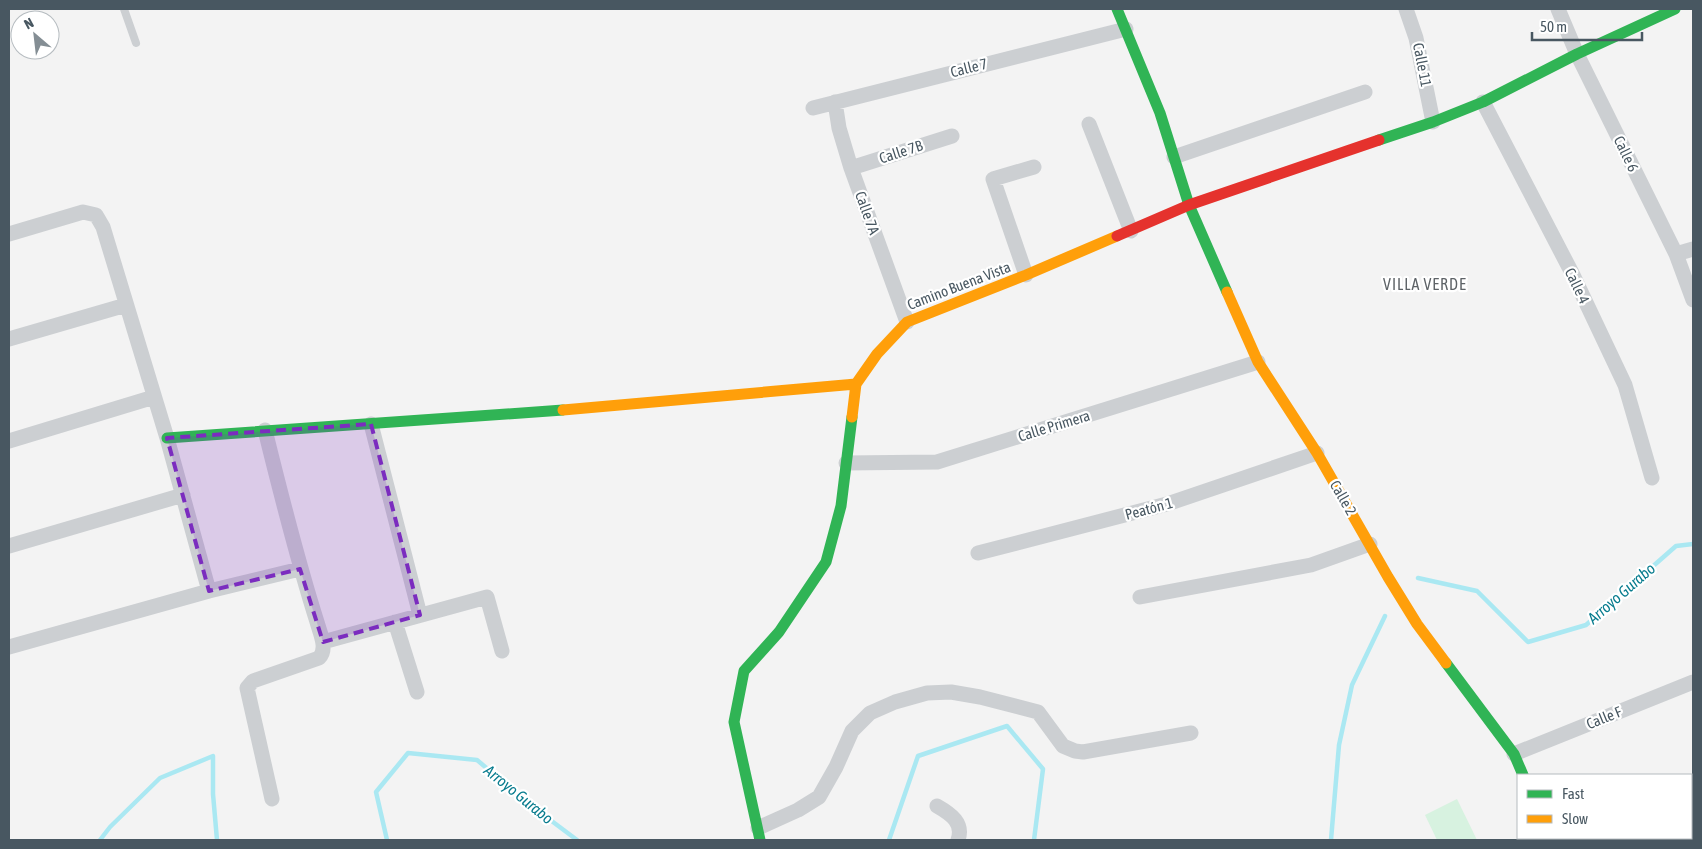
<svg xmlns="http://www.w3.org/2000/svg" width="1702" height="849" font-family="'Asap Condensed',sans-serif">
<rect width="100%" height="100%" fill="#f3f3f3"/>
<path fill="#d7f2e0" d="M 1457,799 L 1477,840 L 1437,840 L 1425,815 Z"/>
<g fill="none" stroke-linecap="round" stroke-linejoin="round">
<path stroke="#aae8f2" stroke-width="4.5" d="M 1418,578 L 1477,591 L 1528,642 L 1586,625 L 1676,546 L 1693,544
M 100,840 L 110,827 L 160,778 L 213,756 L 213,794 L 217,840
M 387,840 L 376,792 L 408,753 L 477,760 L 529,804 L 577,840
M 889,840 L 918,756 L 1007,726 L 1043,769 L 1034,840
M 1331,840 L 1339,745 L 1352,685 L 1385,616"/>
<path stroke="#cccfd2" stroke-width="8" d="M 124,9 L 136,43"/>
<path stroke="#cccfd2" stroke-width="15" d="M 1406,9 L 1416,38 L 1433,122
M 1558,9 L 1577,54 L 1676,254 L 1693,300
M 835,102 L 839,128 L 851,168 L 907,322
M 1483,102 L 1572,273 L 1625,385 L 1652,478
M 813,108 L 1126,29
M 1089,124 L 1131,231
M 1174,157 L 1365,92
M 851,168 L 952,136
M 9,234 L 83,212 L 96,215 L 103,227 L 167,438 L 209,591
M 1676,254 L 1693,249
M 1026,275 L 993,179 L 1034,167
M 9,339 L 126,305
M 371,424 L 420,615
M 265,430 C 281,495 297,559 317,622 C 320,633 328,649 319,658 L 253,681 L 247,688 L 272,799
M 9,441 L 154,397
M 846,463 L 937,462 L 1258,362
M 9,546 L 183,495
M 978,553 L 1167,504 L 1317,453
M 1140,597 L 1311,565 L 1370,544
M 395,622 L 417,692
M 323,642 L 487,597 L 502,651
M 9,647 L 209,591 L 300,569
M 1514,754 L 1693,682
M 937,806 C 951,814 964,823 958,840
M 1691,809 L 1693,808
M 758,828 L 798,810 L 819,797 L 836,767 L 852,731 L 870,713 L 895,702 L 927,693 L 951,692 L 980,697 L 1038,712 L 1063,746 L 1075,751 L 1083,752 L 1191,733
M 1551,838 L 1552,840
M 1602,840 L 1609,838"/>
<path stroke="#30b455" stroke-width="11" d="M 1117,9 L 1160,113 L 1189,205 L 1227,292
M 1379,140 L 1433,122 L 1483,102 L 1577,54 L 1675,9
M 167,438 L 563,410
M 1446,663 L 1514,754 L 1523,775
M 760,840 L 734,722 L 744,671 L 779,632 L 826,562 L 841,506 L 852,417"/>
<path stroke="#ff9f0a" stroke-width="11" d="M 1227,292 L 1258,362 L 1317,453 L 1388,577 L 1417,624 L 1446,663
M 563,410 L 856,384
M 852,417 L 856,384 L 877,354 L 907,322 L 1026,275 L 1117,236"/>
<path stroke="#e5322d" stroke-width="11" d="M 1117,236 L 1189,205 L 1379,140"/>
</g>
<path fill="#7b2cbf" fill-opacity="0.2" stroke="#7b2cbf" stroke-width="4" stroke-dasharray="10 6" stroke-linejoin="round" d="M 371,424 L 420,615 L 323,642 L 300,569 L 209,591 L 167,438 Z"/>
<g text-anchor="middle" stroke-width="4.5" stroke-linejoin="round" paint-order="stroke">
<g font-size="15" fill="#485761" stroke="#fff">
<text transform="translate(1422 65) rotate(79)" y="5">Calle 11</text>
<text transform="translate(969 68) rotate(-14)" y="5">Calle 7</text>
<text transform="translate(901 152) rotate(-18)" y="5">Calle 7B</text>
<text transform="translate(1626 154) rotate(64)" y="5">Calle 6</text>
<text transform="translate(867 213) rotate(70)" y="5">Calle 7A</text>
<text transform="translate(959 286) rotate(-21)" y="5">Camino Buena Vista</text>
<text transform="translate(1577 286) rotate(64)" y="5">Calle 4</text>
<text transform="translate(1054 426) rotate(-17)" y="5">Calle Primera</text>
<text transform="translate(1343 498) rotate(60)" y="5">Calle 2</text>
<text transform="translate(1149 509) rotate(-15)" y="5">Peatón 1</text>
<text transform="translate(1604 718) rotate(-22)" y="5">Calle F</text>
</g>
<g font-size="16" letter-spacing="1" fill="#5e6367" stroke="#fff">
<text x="1425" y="290">VILLA VERDE</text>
</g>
<g font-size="16" font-style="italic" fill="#087c8e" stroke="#fff">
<text transform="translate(1621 593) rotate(-41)" y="6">Arroyo Gurabo</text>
<text transform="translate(519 794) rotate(39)" y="6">Arroyo Gurabo</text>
</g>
</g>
<rect width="1702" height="849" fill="none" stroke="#485761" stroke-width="20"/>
<rect x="1517" y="774" width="175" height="65" fill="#ffffff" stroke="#b6bcc0"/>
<rect x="1527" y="790" width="25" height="8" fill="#30b455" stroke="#b6bcc0"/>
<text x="1562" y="799" font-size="15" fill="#485761">Fast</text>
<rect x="1527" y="815" width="25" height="8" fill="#ff9f0a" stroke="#b6bcc0"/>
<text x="1562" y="824" font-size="15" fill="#485761">Slow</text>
<g transform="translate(35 35) rotate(332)"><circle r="24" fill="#ffffff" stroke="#b6bcc0"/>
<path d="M0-4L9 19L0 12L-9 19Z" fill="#848e94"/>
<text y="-8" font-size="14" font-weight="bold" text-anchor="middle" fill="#485761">N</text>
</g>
<path d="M1532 32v8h110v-8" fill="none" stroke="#485761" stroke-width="2.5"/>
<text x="1540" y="32" font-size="15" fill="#485761" stroke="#ffffff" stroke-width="4" paint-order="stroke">50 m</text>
</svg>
